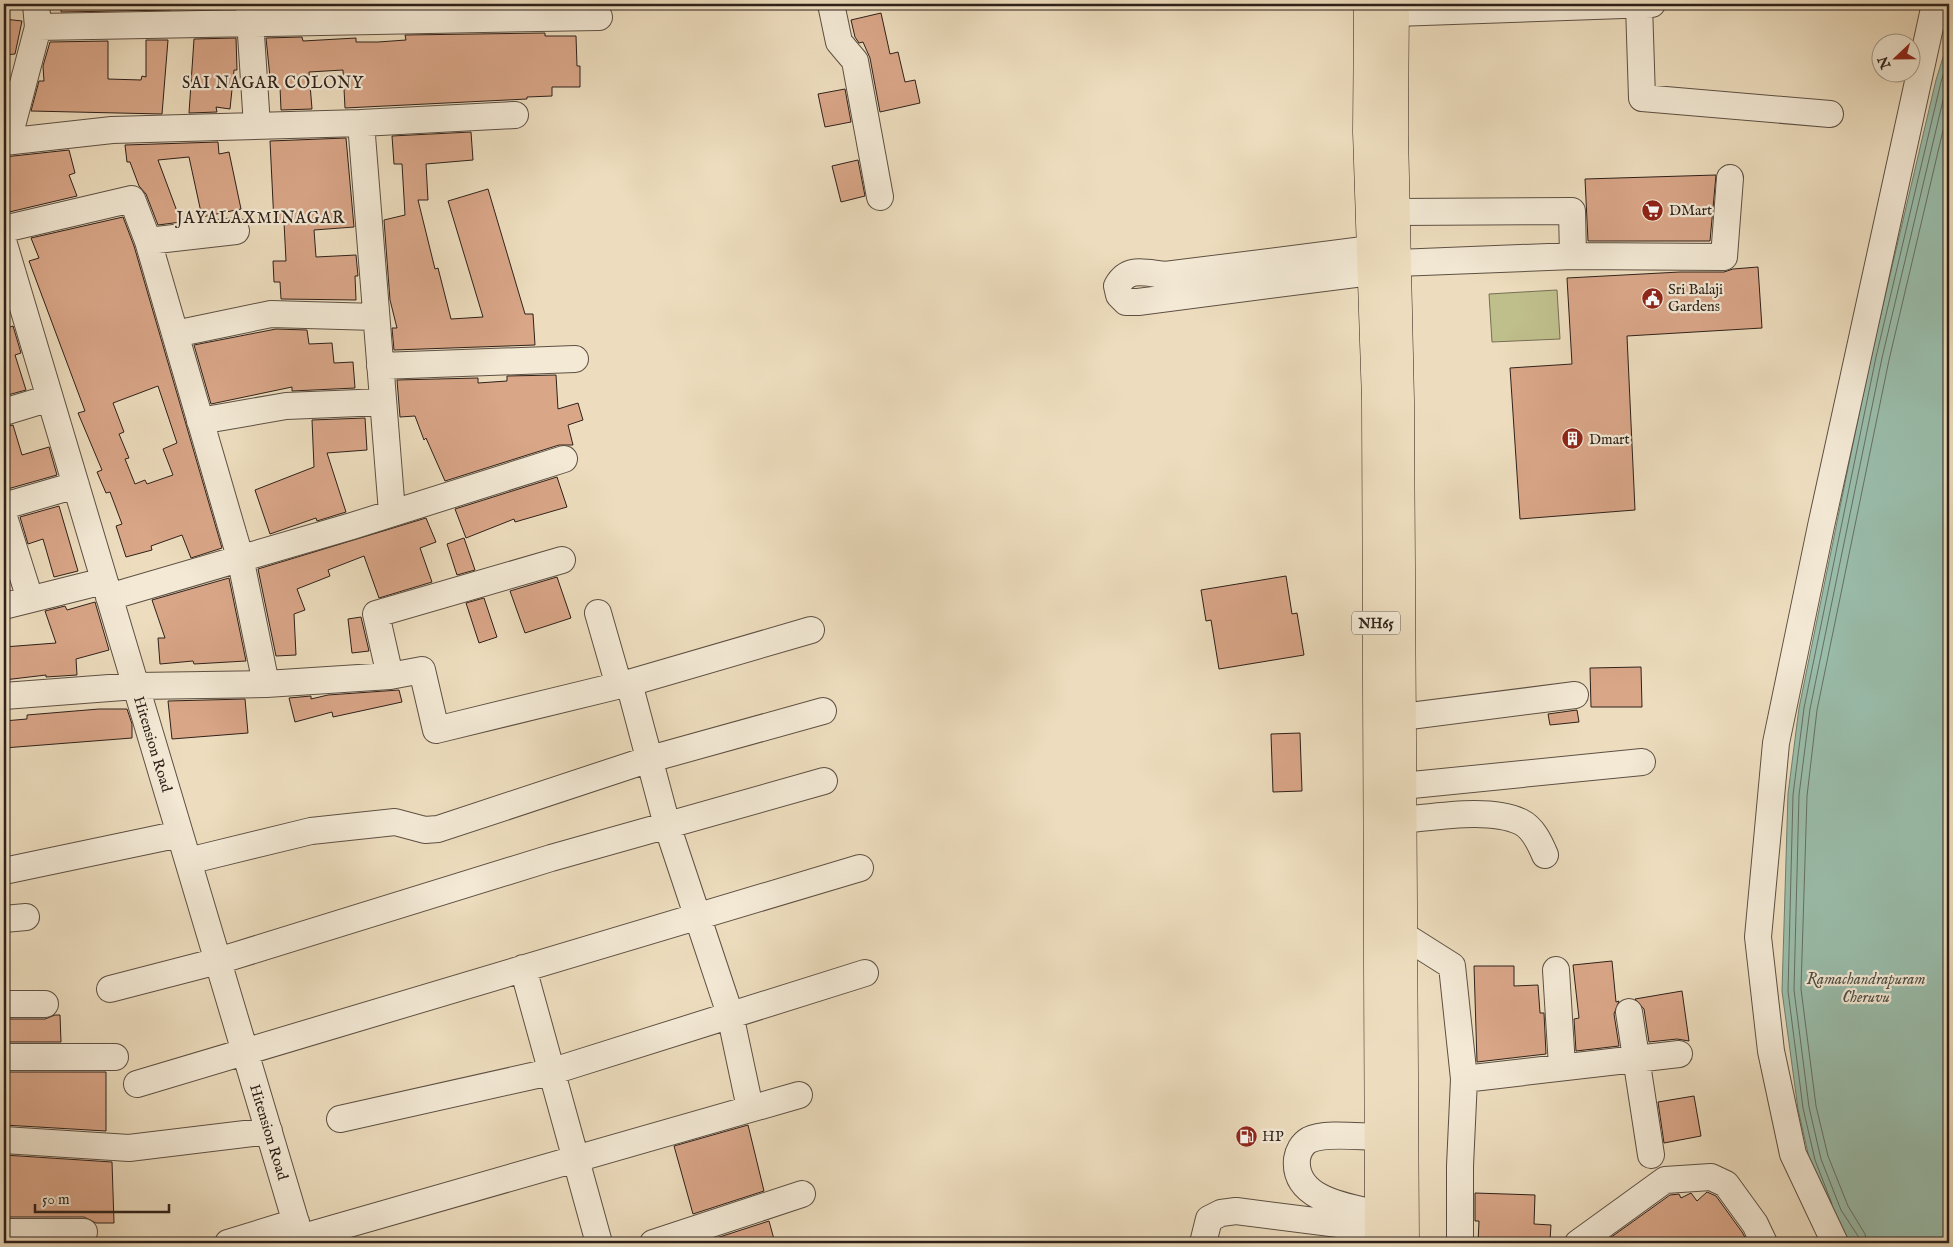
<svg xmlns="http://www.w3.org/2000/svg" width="1953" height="1247" font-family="'IM FELL English',serif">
<rect width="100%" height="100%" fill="#edddbe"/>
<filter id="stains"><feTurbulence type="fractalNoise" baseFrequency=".004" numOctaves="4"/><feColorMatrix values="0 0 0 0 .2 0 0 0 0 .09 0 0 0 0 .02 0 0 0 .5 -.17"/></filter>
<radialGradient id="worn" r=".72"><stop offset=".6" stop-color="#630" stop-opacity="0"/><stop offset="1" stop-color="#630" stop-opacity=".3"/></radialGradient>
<path fill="#bfbf8c" stroke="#767053" d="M 1557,290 L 1560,339 L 1492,342 L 1489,294 Z"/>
<path fill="#9abdab" stroke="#6f7f71" d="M 1949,38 L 1949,1243 L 1849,1243 L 1831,1215 L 1810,1162 L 1798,1109 L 1782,991 L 1788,794 L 1799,708 L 1871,356 L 1936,80 Z"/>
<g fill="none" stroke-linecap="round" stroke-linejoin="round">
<path stroke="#646f62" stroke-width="1" d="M 1832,1204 L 1815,1160 L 1803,1108 L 1788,991 L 1793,795 L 1804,708 L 1876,357 L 1941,82 L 1949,55
M 1860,1243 L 1858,1236 L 1841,1210 L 1821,1159 L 1809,1107 L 1794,990 L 1799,795 L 1810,709 L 1882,358 L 1949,75
M 1867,1243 L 1865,1234 L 1848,1206 L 1828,1156 L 1816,1106 L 1801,989 L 1807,796 L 1817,710 L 1889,360 L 1949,105"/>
</g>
<path fill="#d9a688" stroke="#2e211a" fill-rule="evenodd" d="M 62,4 L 171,4 L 171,10 L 61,12 Z
M 195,4 L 234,4 L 234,8 L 195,9 Z
M 264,4 L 328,4 L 328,7 L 264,8 Z
M 427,4 L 496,4 L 427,5 Z
M 881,13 L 890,54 L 898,52 L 905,82 L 915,80 L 920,103 L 880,112 L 870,58 L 863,42 L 859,43 L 855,37 L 851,20 Z
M 4,19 L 22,21 L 15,54 L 4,55 Z
M 545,33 L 545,36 L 576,36 L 577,66 L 580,66 L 580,87 L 552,87 L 552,96 L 527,97 L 527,99 L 345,108 L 343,70 L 309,72 L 312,109 L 281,110 L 280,87 L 271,87 L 266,38 L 302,37 L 303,41 L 356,38 L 356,42 L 378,42 L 406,40 L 405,35 Z
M 236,38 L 237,70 L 234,70 L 230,109 L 216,107 L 217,112 L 189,113 L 194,39 Z
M 146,40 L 168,40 L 162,114 L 31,111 L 39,81 L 44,81 L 43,66 L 50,42 L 108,41 L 108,79 L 141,80 L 142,76 L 146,77 Z
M 845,89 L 851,122 L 825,127 L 818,94 Z
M 471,132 L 473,160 L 426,164 L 428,200 L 418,200 L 435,269 L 438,268 L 451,319 L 483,317 L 448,201 L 488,189 L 525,314 L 533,314 L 535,345 L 394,350 L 392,328 L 397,328 L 390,300 L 384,220 L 405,215 L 402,164 L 394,164 L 392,136 Z
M 346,138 L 354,227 L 314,230 L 316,257 L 356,255 L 358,276 L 355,276 L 356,300 L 281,299 L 280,282 L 274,282 L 273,261 L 286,261 L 284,222 L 274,223 L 270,141 Z
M 218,142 L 219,154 L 229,152 L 241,209 L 202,217 L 189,157 L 158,160 L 181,222 L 158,225 L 146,194 L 139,186 L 130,162 L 127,162 L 125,145 Z
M 69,150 L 75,173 L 69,175 L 77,196 L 5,213 L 4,157 Z
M 858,160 L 865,196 L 841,202 L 832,166 Z
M 1716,175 L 1710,241 L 1588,241 L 1585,179 Z
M 123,217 L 134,246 L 222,548 L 191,558 L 182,535 L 151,546 L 152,550 L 126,557 L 116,526 L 122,524 L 110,492 L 106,493 L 97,472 L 102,470 L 78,413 L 85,411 L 29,261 L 39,258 L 31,238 ZM 158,386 L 177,443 L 163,449 L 173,475 L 147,484 L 145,480 L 135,484 L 125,459 L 129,458 L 119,434 L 124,432 L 113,403 Z
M 1758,267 L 1762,328 L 1627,336 L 1635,510 L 1520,519 L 1510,368 L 1572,364 L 1567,278 L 1680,272 L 1724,272 L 1733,269 Z
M 13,326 L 21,353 L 15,355 L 26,390 L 4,396 L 4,329 Z
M 276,329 L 307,330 L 309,344 L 332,343 L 334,363 L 353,362 L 355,388 L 292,391 L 292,387 L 211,404 L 194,345 Z
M 556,375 L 558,409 L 578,403 L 583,420 L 568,425 L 573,445 L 559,445 L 445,481 L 426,438 L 424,440 L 415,416 L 400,417 L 397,380 L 478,378 L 478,383 L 507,381 L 507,376 Z
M 365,418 L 367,450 L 327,453 L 346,512 L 317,521 L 316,518 L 270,534 L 255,490 L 314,467 L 312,420 Z
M 13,425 L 22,455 L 49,447 L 57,475 L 4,490 L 4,427 Z
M 557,477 L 567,507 L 515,522 L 514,519 L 466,538 L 455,509 Z
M 59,506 L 78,571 L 54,577 L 43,539 L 28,544 L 20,517 Z
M 426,518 L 436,542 L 420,548 L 432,582 L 379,598 L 364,556 L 328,570 L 330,576 L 297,589 L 305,610 L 294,614 L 296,655 L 276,656 L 258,569 Z
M 464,538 L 475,570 L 457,575 L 447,544 Z
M 1286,576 L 1292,614 L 1297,613 L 1304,655 L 1219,669 L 1211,620 L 1206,621 L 1201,590 Z
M 557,577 L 571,618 L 525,633 L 510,591 Z
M 229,578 L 246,661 L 194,664 L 193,661 L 160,664 L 158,638 L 165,638 L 152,600 Z
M 484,598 L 497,637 L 479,643 L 466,603 Z
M 95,602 L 109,650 L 76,659 L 77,675 L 46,677 L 46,675 L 4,680 L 4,647 L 56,643 L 45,611 L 65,606 L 67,610 Z
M 361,617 L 369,651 L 352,653 L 348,619 Z
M 1641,667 L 1642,707 L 1591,707 L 1590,668 Z
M 399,690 L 402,702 L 333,717 L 332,712 L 295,722 L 289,698 L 311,696 L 311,699 L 328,695 Z
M 245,699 L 248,733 L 172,739 L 168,701 Z
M 99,709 L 127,709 L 132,724 L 132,738 L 4,748 L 4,721 L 27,719 L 27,715 Z
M 1577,710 L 1579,722 L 1550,725 L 1548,714 Z
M 1300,733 L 1302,791 L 1273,792 L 1271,734 Z
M 1612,961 L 1616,1002 L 1619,1001 L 1614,1014 L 1619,1046 L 1576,1051 L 1574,1019 L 1579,1018 L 1573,965 Z
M 1474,966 L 1514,966 L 1514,986 L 1538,985 L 1540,1013 L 1544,1013 L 1546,1054 L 1477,1062 Z
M 1682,991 L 1689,1041 L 1677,1039 L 1649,1042 L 1644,1009 L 1635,999 Z
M 55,1015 L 60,1015 L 61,1042 L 4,1042 L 4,1019 L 45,1019 Z
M 4,1072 L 106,1072 L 106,1131 L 4,1125 Z
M 1694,1096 L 1701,1136 L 1664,1143 L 1658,1102 Z
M 748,1125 L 764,1191 L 693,1214 L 674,1146 Z
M 4,1155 L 112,1162 L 114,1223 L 96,1223 L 84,1217 L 4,1217 Z
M 1707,1192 L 1716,1196 L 1742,1232 L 1747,1241 L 1744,1243 L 1603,1243 L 1670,1195 L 1679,1194 L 1681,1198 L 1691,1193 L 1697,1201 Z
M 1475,1193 L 1535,1195 L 1534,1224 L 1551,1225 L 1550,1240 L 1524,1239 L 1524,1243 L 1478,1243 L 1479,1221 L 1475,1221 Z
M 769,1221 L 775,1243 L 701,1243 Z"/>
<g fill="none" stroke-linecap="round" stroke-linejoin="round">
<defs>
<path id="minor" d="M 249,4 L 257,126
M 831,4 L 839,42 L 855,61 L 880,197
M 1639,5 L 1642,98 L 1830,114
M 1395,13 L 1652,4
M 38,27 L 599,17
M 361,123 L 392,512
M 8,141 L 38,27 L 36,4
M 4,142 L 112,130 L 361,123 L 515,115
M 1396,212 L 1572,211 L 1573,256 L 1397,263
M 4,229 L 132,199 L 148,241 L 240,557 L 266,684
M 148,241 L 236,231
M 4,244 L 302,1243
M 1371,249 L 1165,275 C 1145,273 1128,266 1117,286 L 1119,295 L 1126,302 L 1138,302 L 1371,272
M 1573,256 L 1724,257 L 1730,178
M 175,334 L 271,314 L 376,317
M 380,366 L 575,359
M 4,412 L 50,398
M 200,421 L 286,406 L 383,402
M 4,506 L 76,485
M 4,517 L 30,599
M 109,597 L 352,526 L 564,459
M 4,606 L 104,581
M 598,613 L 619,686
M 390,676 L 422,670 L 436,730 L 629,683 L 811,630
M 629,683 L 667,825 L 730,1014 L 750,1108
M 4,696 L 136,686 L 266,684 L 390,676 L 376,614 L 562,560
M 1402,717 L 1575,695
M 1402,786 L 1642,762
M 1402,820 C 1436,817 1490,807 1521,822 C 1533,828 1540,843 1545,855
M 188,861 L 311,831 L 395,822 L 425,830 L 438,829 L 650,759 L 823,711
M 4,871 L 180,834
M 4,919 L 26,917
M 1403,935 L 1452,966 L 1464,1079 L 1460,1166 L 1460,1243
M 523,968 L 599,1243
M 1556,970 L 1562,1066
M 110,989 L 218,961 L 551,858 L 824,781
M 4,1004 L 45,1004
M 1629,1012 L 1651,1155
M 4,1057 L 115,1057
M 1464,1079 L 1679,1054
M 137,1084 L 860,868
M 340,1119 L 550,1072 L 865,973
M 1378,1137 C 1360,1137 1325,1132 1309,1140 C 1302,1144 1298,1152 1297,1159 C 1293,1200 1349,1207 1379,1214
M 4,1140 L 129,1148 L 269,1131
M 4,1232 L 84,1232
M 300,1238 L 799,1095
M 228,1243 L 296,1222
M 653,1243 L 802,1194
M 1203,1243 L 1209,1219 L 1221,1213 L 1236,1211 L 1378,1229
M 1578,1243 L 1665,1180 L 1711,1177 L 1726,1184 L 1755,1224 L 1764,1243
M 1835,1243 L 1793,1154 L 1771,1051 L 1758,937 L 1776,743 L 1821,526 L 1935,4"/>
<path id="highway" d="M 1368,4 L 1367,132 L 1376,401 L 1379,1243
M 1395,4 L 1394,133 L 1400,400 L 1405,1243"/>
</defs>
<use href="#minor" stroke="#5e5043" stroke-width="28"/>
<use href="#highway" stroke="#2e211a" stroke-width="29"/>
<use href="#minor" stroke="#f3e9d5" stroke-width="26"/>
<use href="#highway" stroke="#edddbe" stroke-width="28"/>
</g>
<defs>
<symbol id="supermarket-disc" viewBox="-11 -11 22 22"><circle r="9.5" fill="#8f2418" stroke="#f3e9d5"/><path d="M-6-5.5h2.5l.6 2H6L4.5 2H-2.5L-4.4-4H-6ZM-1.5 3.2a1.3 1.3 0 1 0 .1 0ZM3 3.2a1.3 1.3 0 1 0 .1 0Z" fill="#fff"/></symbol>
<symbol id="civic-disc" viewBox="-11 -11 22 22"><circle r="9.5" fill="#8f2418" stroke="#f3e9d5"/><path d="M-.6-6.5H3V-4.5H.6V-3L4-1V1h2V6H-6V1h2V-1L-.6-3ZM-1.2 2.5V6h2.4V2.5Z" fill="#fff"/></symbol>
<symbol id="building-disc" viewBox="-11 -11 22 22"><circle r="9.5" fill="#8f2418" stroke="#f3e9d5"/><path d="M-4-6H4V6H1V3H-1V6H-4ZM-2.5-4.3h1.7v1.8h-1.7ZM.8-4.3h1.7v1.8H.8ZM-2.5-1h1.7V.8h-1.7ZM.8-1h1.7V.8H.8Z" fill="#fff"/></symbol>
<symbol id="fuel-disc" viewBox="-11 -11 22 22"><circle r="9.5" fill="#8f2418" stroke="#f3e9d5"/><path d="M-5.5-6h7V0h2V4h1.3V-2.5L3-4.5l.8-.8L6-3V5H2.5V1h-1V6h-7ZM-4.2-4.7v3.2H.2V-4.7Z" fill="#fff"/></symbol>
</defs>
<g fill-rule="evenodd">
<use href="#supermarket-disc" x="1640" y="198" width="25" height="25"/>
<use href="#civic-disc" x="1640" y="286" width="25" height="25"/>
<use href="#building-disc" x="1560" y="426" width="25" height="25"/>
<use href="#fuel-disc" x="1234" y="1124" width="25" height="25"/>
</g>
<g text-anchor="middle" stroke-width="4.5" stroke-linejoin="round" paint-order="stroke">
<rect fill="#f3e9d5" stroke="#695d52" stroke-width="1" x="1352" y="611.5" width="48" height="23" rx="4"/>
<g font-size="14" font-weight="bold" fill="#2e211a">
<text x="1376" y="628">NH65</text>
</g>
<g font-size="15" fill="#2e211a" stroke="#f3e9d5" text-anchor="start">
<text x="1669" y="215">DMart</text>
<text x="1668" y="294">Sri Balaji<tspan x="1668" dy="17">Gardens</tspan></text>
<text x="1589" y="444">Dmart</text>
<text x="1262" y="1141">HP</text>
</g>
<g font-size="15" fill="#2e211a" stroke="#f3e9d5">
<text transform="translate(153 744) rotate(73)" y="5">Hitension Road</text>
<text transform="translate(269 1132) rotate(73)" y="5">Hitension Road</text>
</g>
<g font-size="16" letter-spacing="1" fill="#2e211a" stroke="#f3e9d5">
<text x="273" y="88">SAI NAGAR COLONY</text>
<text x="261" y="223">JAYALAXMINAGAR</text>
</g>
<g font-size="16" font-style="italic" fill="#4e5046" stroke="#f3e9d5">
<text x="1866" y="984">Ramachandrapuram<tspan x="1866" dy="18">Cheruvu</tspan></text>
</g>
</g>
<rect width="1953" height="1247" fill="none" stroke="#edddbe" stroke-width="20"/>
<rect x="5" y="5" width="1943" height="1237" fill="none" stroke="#2e211a" stroke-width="2.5"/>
<rect x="10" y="10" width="1933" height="1227" fill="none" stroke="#2e211a"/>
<g transform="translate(1896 58) rotate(248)"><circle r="24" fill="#f3e9d5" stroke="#a4998a"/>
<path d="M0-4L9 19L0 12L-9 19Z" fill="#8f2418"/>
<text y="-8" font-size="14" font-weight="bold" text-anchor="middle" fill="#2e211a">N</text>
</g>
<path d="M35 1204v8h134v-8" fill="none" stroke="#2e211a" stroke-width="2.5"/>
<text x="42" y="1204" font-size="15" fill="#2e211a" stroke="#f3e9d5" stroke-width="4" paint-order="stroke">50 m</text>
<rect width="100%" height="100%" filter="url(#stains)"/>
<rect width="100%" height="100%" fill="url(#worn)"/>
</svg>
